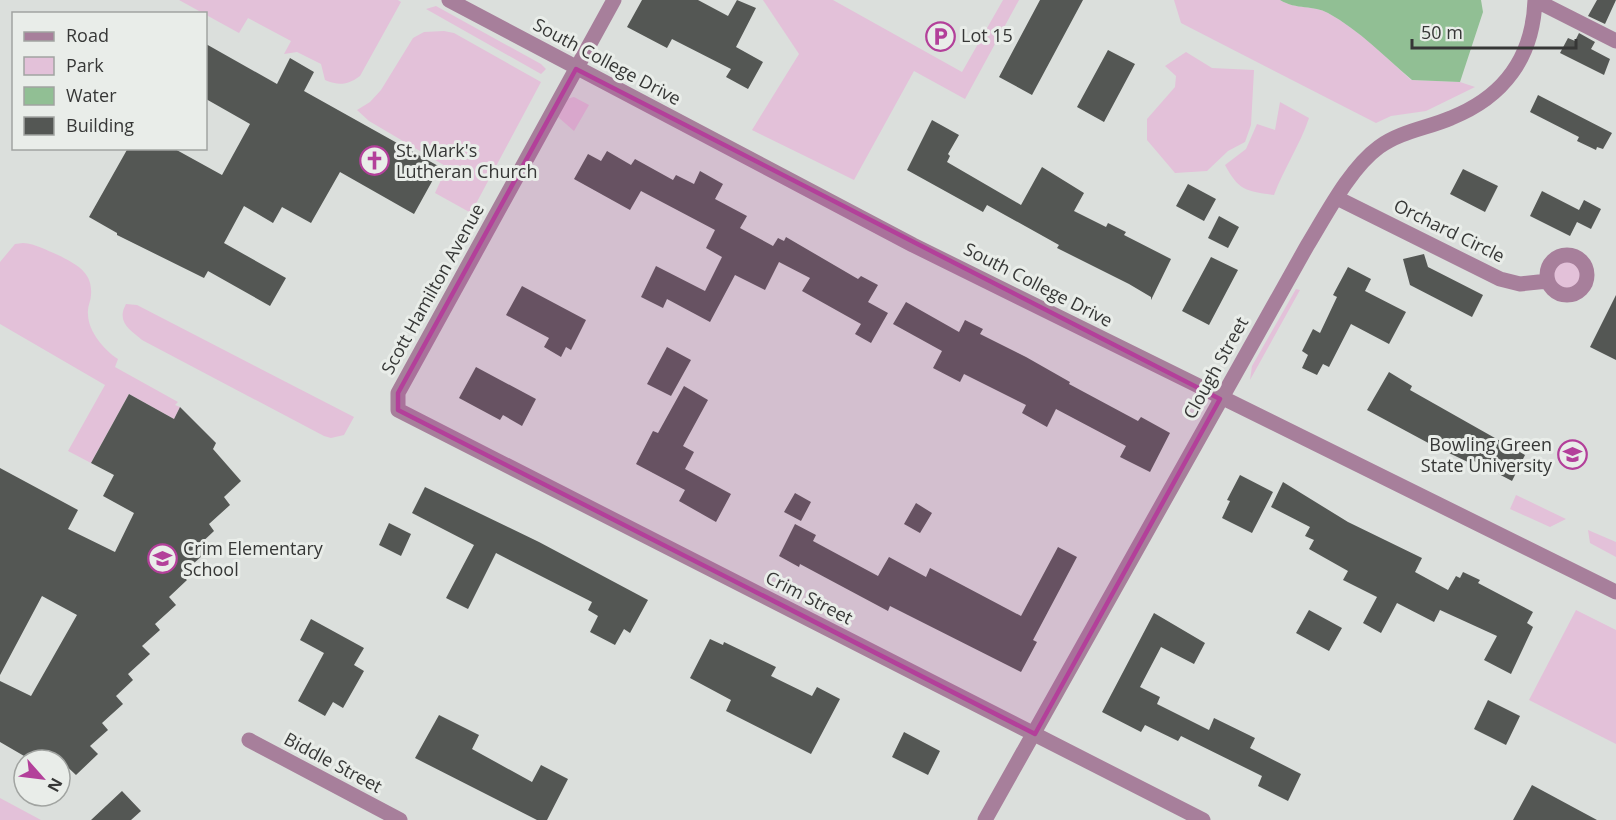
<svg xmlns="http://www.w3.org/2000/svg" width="1616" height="820" font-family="'Open Sans',sans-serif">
<rect width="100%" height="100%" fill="#dbdfdc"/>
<path fill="#e3c1d9" d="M 179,0 L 398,0 L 401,2 L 360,76 C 348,85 339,86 325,80 L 321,64 L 297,52 L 284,54 L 291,41 L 248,18 L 239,33 Z
M 763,0 L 833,0 L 962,72 L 1003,0 L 1019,0 L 965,99 L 914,71 L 854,180 L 752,130 L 799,54 Z
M 1174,0 L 1280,0 C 1296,10 1314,5 1328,13 C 1359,30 1386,57 1411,80 L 1460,82 L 1475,87 L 1426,111 L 1391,116 L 1376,123 L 1181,23 Z
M 436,6 L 541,64 L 546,69 L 541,74 L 426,9 Z
M 444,31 L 454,33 L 541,82 L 471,213 L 435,193 L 447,167 L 369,121 L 357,110 L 370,102 L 381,90 L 413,38 L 424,32 Z
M 1186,52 L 1212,68 L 1254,70 L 1251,125 L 1245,142 L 1228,151 L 1207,171 L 1175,173 L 1147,140 L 1147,119 L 1175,87 L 1176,76 L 1165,66 Z
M 574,97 L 589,105 L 574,131 L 558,117 L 566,99 Z
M 1280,102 L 1309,118 C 1300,145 1284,168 1274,195 C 1246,191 1239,191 1225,165 L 1246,149 L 1257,124 L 1275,130 Z
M 23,243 C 36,244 46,250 58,255 C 76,264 93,272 91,295 C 91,301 87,307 88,314 C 88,331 104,350 118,359 L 115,367 L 178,402 L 175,405 L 180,407 L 174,419 L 129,394 L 91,463 L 68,451 L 105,385 L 0,324 L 0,262 L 15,244 Z
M1554 275a14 14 0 1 1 28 0a14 14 0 1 1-28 0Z
M 1296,289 L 1300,290 L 1250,380 L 1252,366 Z
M 126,304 L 137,305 L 354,417 L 344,435 L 331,438 L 324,436 L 142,340 C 130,330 116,322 126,304 Z
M 1516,495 L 1566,519 L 1550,527 L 1510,509 Z
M 1588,530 L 1616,542 L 1616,557 L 1590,543 Z
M 1576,610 L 1616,630 L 1616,744 L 1529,700 Z
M 0,798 L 41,820 L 0,820 Z"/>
<path fill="#91bf94" d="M 1280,0 L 1481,0 L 1483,12 L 1460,82 L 1412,80 C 1385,57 1359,30 1328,13 C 1314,5 1296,10 1280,0 Z"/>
<path fill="#545754" d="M 642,0 L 698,0 L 728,16 L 737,0 L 756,8 L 736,47 L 763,62 L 748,89 L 726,77 L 731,69 L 672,39 L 667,48 L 627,27 Z
M 1040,0 L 1083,0 L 1032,95 L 999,77 Z
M 1597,0 L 1616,0 L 1605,24 L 1588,16 Z
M 1579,33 L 1595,42 L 1591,49 L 1610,59 L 1604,75 L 1560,53 L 1568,38 L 1575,41 Z
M 206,44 L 277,84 L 290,58 L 314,72 L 304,91 L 440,167 L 414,214 L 340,172 L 311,223 L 282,207 L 273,223 L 244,206 L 224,243 L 286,278 L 270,306 L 208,271 L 204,278 L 117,235 L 117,233 L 89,217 L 128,148 L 173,148 L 222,175 L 250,124 L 206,99 Z
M 1108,50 L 1135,64 L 1104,122 L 1077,107 Z
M 1538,95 L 1612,133 L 1603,149 L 1597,147 L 1596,150 L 1577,141 L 1579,137 L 1530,112 Z
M 932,120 L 959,135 L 948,154 L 950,156 L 947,162 L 1021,205 L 1042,167 L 1084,193 L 1074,211 L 1106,227 L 1108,223 L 1126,232 L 1124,235 L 1171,259 L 1151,300 L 1151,297 L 1129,284 L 1057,248 L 1059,245 L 987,205 L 983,212 L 907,170 Z
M 607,151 L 631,165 L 635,159 L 673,180 L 676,175 L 694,184 L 700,171 L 723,184 L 715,199 L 747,216 L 740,228 L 773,246 L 778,238 L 784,241 L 786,237 L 858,279 L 861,276 L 878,285 L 868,302 L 888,313 L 871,343 L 855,334 L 861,324 L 802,291 L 810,278 L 779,262 L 765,290 L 735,275 L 710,322 L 667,299 L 663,308 L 641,297 L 656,266 L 705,291 L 722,257 L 706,248 L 715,230 L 641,191 L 630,210 L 574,179 L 588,154 L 601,161 Z
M 1463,169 L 1498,186 L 1485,212 L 1450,194 Z
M 1188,184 L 1216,199 L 1204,221 L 1176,206 Z
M 1542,191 L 1579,210 L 1584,200 L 1601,209 L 1591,229 L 1577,222 L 1570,236 L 1530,216 Z
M 1219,216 L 1239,227 L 1228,248 L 1208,238 Z
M 1424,254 L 1428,267 L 1483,295 L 1472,317 L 1410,285 L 1403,259 Z
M 1211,257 L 1238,270 L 1209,325 L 1182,311 Z
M 1348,267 L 1371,279 L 1365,291 L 1406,312 L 1389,344 L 1351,324 L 1329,367 L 1323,364 L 1317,375 L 1302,368 L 1308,355 L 1302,351 L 1313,329 L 1320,333 L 1337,297 L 1333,295 Z
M 522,286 L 586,320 L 571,350 L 566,347 L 561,357 L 544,347 L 549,338 L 506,315 Z
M 1616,295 L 1616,360 L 1590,347 Z
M 906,302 L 959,332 L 965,320 L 983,329 L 980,334 L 1026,357 L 1070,382 L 1069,384 L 1138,421 L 1141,417 L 1170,433 L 1150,472 L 1120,457 L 1126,446 L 1056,409 L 1047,427 L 1022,413 L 1026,405 L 964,374 L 960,382 L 933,368 L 942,351 L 893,324 Z
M 667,347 L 691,360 L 671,396 L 647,384 Z
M 476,367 L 536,399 L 522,426 L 503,415 L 500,420 L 459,398 Z
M 1389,372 L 1412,386 L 1410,390 L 1525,455 L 1512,481 L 1472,460 L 1470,463 L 1432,445 L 1367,410 Z
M 684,386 L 708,400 L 683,446 L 694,452 L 685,469 L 731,494 L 716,522 L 679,501 L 685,490 L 636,464 L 653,431 L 658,433 Z
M 129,394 L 174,419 L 180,407 L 216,443 L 213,449 L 241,481 L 224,497 L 230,505 L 209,524 L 214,531 L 197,547 L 204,554 L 181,575 L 187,580 L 169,597 L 176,605 L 155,624 L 160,630 L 142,646 L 150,654 L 128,674 L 133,680 L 116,696 L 123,704 L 102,723 L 108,730 L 90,746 L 98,754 L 76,775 L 60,760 L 37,755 L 31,760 L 0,742 L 0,681 L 31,696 L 77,615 L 42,596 L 0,675 L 0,468 L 78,510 L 68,529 L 115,552 L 134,513 L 103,496 L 114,475 L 91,463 Z
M 1240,475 L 1273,492 L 1252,533 L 1222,518 L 1230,501 L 1227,500 Z
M 1283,482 L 1348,522 L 1422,558 L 1415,572 L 1448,590 L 1456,576 L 1460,578 L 1463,572 L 1480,580 L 1478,583 L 1533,612 L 1527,623 L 1533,627 L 1511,674 L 1484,660 L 1497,636 L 1440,610 L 1434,622 L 1397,603 L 1381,633 L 1363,623 L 1377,597 L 1343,580 L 1348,571 L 1309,549 L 1314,540 L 1305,536 L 1310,527 L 1271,507 Z
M 425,487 L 539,542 L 648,600 L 630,633 L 624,629 L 615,645 L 590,632 L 598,616 L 588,610 L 592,602 L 496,553 L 468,609 L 446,598 L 474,545 L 412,513 Z
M 795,493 L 811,502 L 801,521 L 784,512 Z
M 916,503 L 932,513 L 920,533 L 904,524 Z
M 389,523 L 411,534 L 401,556 L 379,545 Z
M 795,524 L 816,535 L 813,541 L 878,576 L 889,557 L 926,577 L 930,568 L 1021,616 L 1058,547 L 1077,557 L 1033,640 L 1037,642 L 1021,672 L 890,606 L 888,611 L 800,564 L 799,567 L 779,556 Z
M 1309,610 L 1342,628 L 1329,651 L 1296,633 Z
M 1154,613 L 1205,643 L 1194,664 L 1161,647 L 1140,687 L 1160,697 L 1157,704 L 1209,730 L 1214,718 L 1255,738 L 1250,748 L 1301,774 L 1288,801 L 1258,786 L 1262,776 L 1181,736 L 1178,741 L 1145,725 L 1141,732 L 1102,712 Z
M 311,619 L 364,648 L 354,665 L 364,671 L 343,708 L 333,702 L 325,716 L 298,701 L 324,653 L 300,640 Z
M 710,639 L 723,645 L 724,642 L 776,667 L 771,676 L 812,696 L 817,687 L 840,699 L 811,754 L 726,711 L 731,700 L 690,678 Z
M 1488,700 L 1520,716 L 1506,745 L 1474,729 Z
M 439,715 L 479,735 L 472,749 L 532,782 L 541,765 L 568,779 L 547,820 L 537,820 L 415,758 Z
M 904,732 L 940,751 L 928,775 L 892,757 Z
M 1532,785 L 1597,820 L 1513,820 Z
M 122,791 L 141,811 L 131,820 L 91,820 Z"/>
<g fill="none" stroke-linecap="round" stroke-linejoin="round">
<path stroke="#a77f9b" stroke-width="15" d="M 449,0 L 913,245 L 1616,592
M 614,0 L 398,393 L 398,410 L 1203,820
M 1337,198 L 1500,279 L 1520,284 L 1548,281
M1547 275a20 20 0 1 1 40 0a20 20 0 1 1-40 0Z
M 249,740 L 400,820
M 985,820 L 1307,246 C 1326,215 1350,168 1379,147 C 1401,131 1428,128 1451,118 C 1504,97 1533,57 1535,0 L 1616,41"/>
</g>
<path fill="#b3409a" fill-opacity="0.2" stroke="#b3409a" stroke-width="4.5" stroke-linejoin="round" d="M 576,69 L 1220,399 L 1035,734 L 398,410 L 398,393 Z"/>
<defs>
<symbol id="parking-ring" viewBox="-11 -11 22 22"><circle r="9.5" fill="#e9ede9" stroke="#b3409a" stroke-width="1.5"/><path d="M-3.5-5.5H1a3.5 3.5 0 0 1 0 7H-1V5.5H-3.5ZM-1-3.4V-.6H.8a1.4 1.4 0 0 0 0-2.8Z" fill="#b3409a"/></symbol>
<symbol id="church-ring" viewBox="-11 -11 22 22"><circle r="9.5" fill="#e9ede9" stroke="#b3409a" stroke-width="1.5"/><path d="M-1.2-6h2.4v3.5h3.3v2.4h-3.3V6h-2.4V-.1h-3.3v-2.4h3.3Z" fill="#b3409a"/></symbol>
<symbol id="university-ring" viewBox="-11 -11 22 22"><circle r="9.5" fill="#e9ede9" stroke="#b3409a" stroke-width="1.5"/><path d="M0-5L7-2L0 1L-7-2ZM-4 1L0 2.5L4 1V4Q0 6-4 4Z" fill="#b3409a"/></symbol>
<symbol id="school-ring" viewBox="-11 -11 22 22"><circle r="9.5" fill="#e9ede9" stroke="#b3409a" stroke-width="1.5"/><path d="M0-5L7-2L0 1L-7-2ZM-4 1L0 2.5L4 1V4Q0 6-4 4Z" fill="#b3409a"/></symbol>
</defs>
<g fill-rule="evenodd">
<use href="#parking-ring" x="924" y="20" width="33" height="33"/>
<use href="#church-ring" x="358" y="144" width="33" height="33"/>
<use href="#university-ring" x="1556" y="438" width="33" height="33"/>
<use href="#school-ring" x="146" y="542" width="33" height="33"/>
</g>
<g text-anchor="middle" stroke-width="6" stroke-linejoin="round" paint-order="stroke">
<g font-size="18" fill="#363736" stroke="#e9ede9" text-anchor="start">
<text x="961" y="42">Lot 15</text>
<text x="396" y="157">St. Mark's<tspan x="396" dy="21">Lutheran Church</tspan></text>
<text x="1552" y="451" text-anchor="end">Bowling Green<tspan x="1552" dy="21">State University</tspan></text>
<text x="183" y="555">Crim Elementary<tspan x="183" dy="21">School</tspan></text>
</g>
<g font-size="18" fill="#363736" stroke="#e9ede9">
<text transform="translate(607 62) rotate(28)" y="6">South College Drive</text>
<text transform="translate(1449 231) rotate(26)" y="6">Orchard Circle</text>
<text transform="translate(1038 285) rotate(27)" y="6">South College Drive</text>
<text transform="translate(433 289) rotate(-61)" y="6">Scott Hamilton Avenue</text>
<text transform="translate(1216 368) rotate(-61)" y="6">Clough Street</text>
<text transform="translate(809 598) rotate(27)" y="6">Crim Street</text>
<text transform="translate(333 763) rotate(28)" y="6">Biddle Street</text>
</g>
</g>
<rect x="12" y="12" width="195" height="138" fill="#e9ede9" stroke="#a1a4a1" stroke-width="1.5"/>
<rect x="24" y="32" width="30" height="9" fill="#a77f9b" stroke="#a1a4a1" stroke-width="1.5"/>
<text x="66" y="42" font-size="18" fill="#363736">Road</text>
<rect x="24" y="57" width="30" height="18" fill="#e3c1d9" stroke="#a1a4a1" stroke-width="1.5"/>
<text x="66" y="72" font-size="18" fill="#363736">Park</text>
<rect x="24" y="87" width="30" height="18" fill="#91bf94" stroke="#a1a4a1" stroke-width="1.5"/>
<text x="66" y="102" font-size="18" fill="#363736">Water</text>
<rect x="24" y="117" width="30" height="18" fill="#545754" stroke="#a1a4a1" stroke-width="1.5"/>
<text x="66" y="132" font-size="18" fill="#363736">Building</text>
<g transform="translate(42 778) rotate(118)"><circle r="28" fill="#e9ede9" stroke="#a1a4a1" stroke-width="1.5"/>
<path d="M0-4.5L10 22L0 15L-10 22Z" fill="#b3409a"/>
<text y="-9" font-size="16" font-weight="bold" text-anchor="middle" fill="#363736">N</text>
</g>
<path d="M1412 39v9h164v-9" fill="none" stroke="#363736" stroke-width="3"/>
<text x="1421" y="39" font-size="18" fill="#363736" stroke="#e9ede9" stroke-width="4.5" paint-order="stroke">50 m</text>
</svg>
